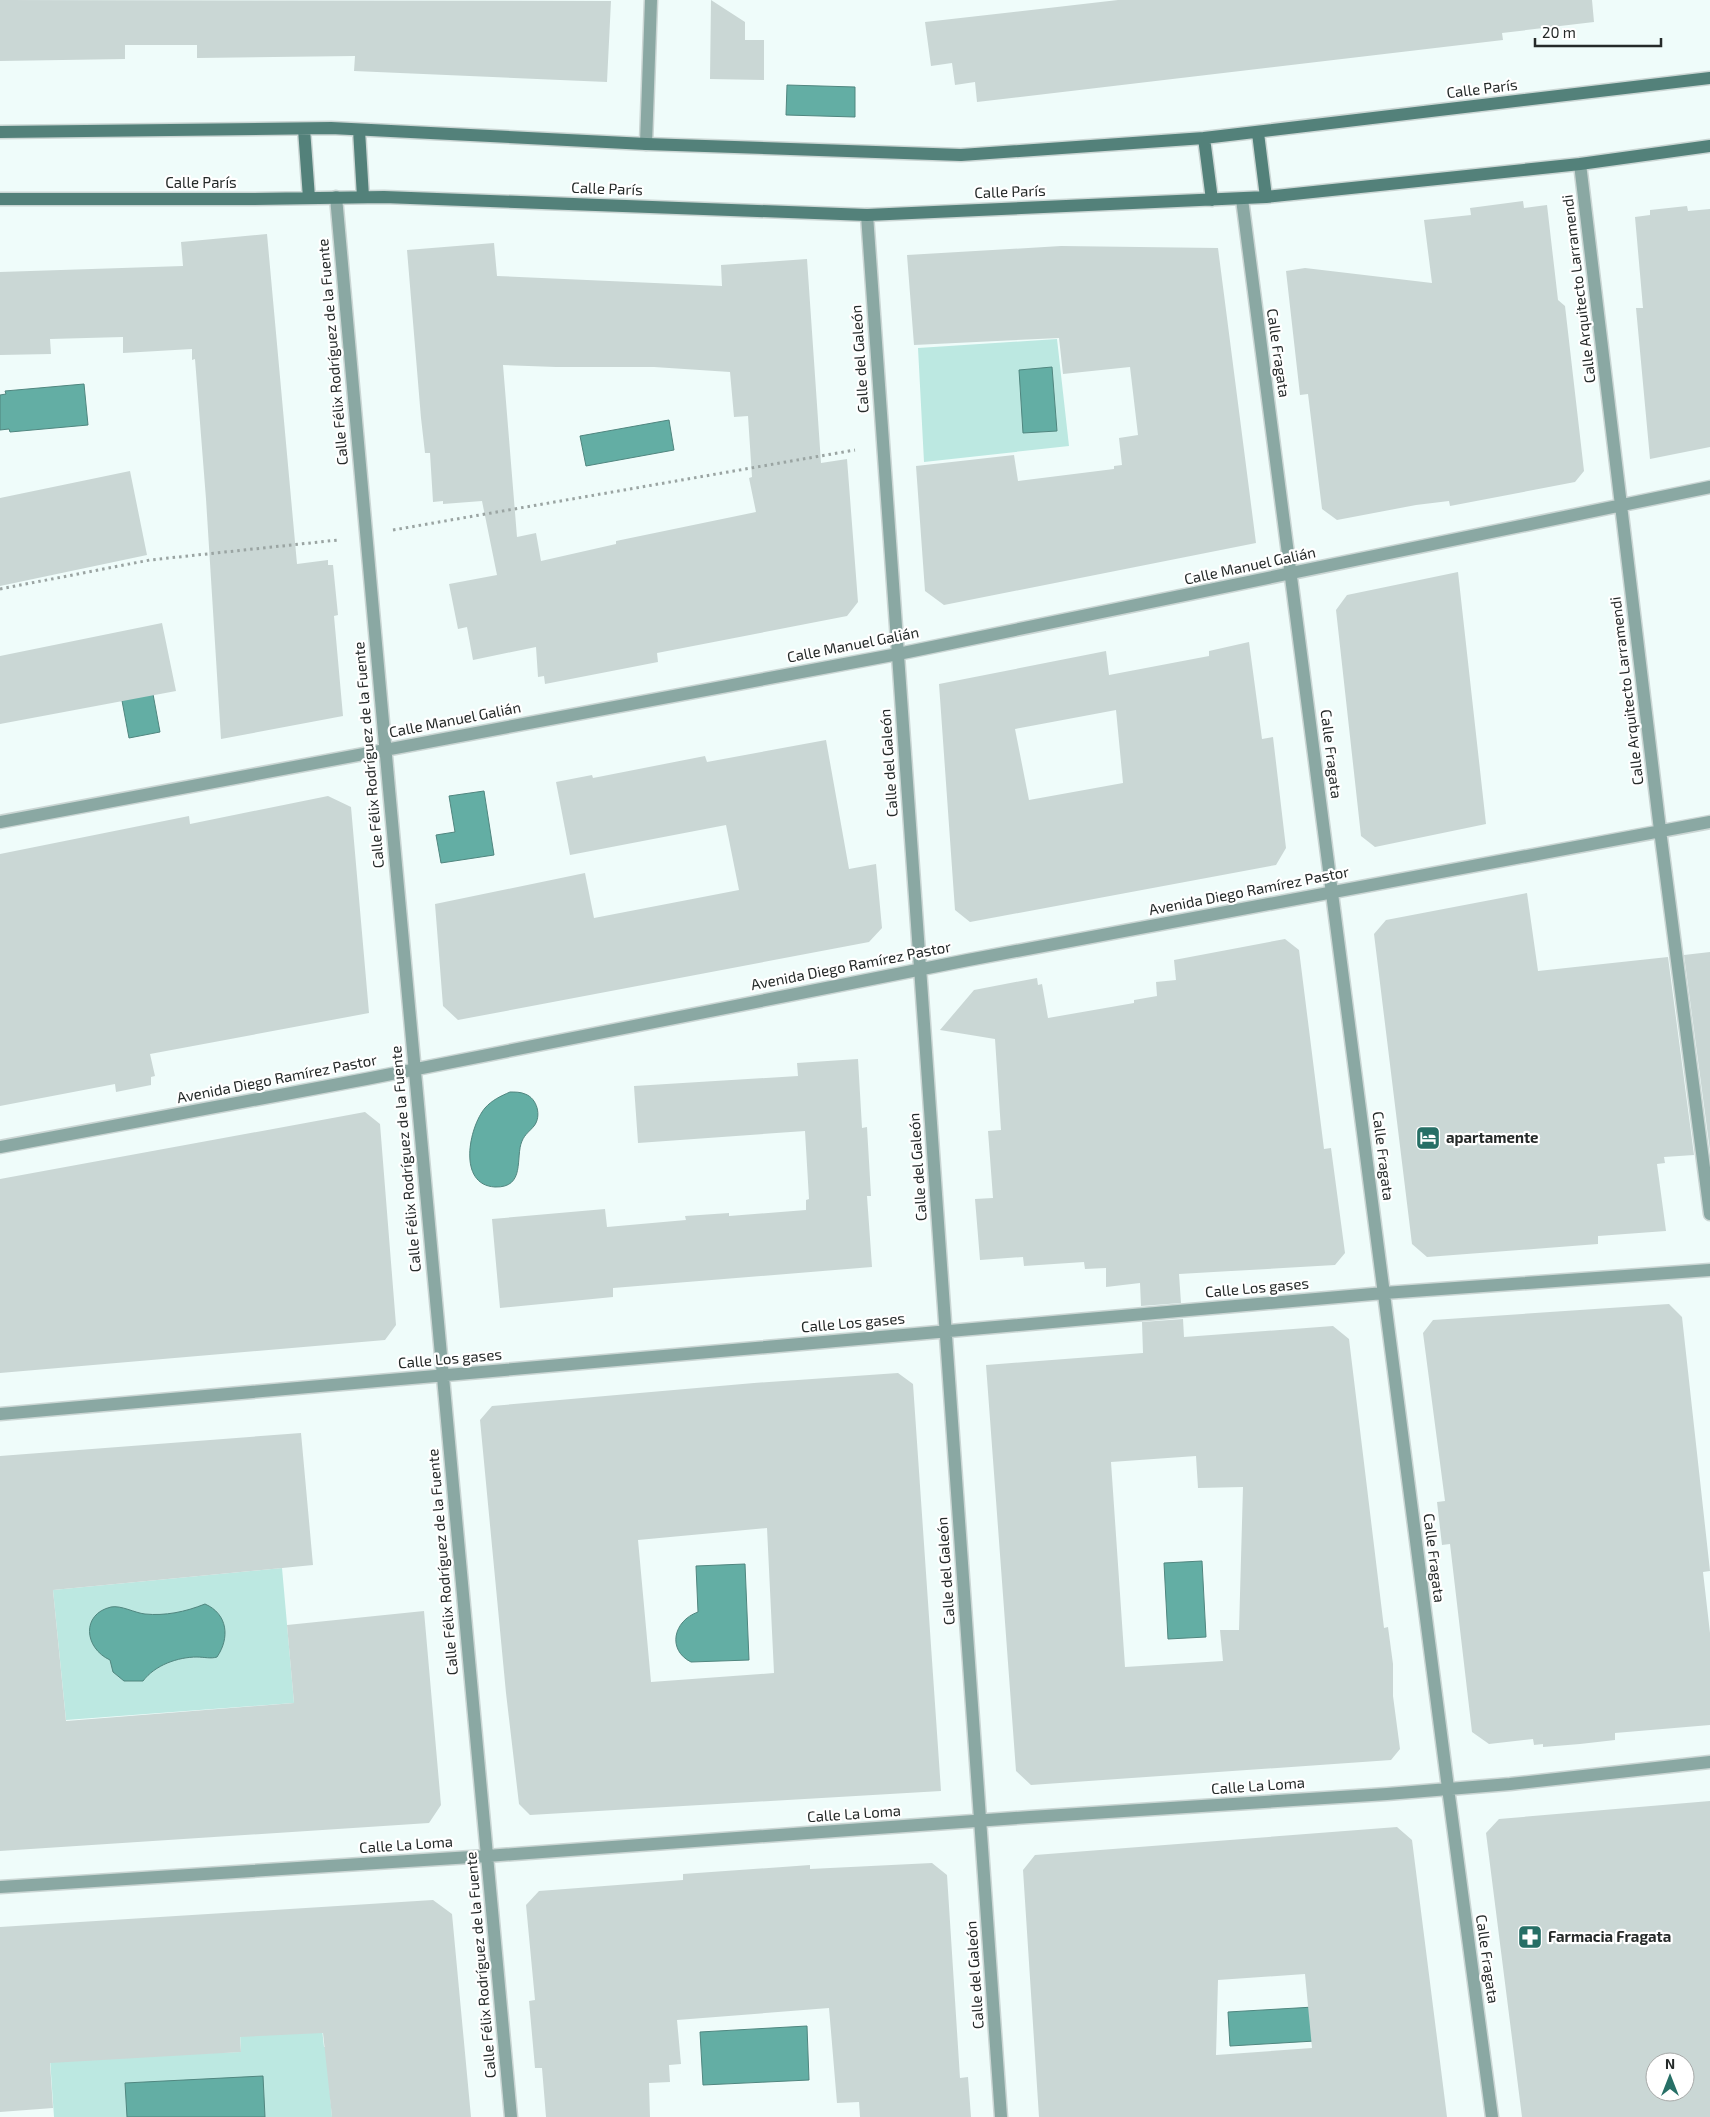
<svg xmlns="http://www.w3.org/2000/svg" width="1710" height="2117" font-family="'Exo 2',sans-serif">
<rect width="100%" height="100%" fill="#effcfa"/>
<path fill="#bce8e1" d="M 1057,339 L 1069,446 L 924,462 L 918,348 Z
M 282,1568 L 294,1703 L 66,1720 L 53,1590 Z
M 320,2010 L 324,2047 L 326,2047 L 332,2117 L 54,2117 L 50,2059 L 241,2052 L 240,2033 Z"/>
<path fill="#63aea4" stroke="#50867f" d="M 787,85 L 855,87 L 855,117 L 786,115 Z
M 1052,367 L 1057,431 L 1023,433 L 1019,370 Z
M 84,384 L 88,425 L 10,432 L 9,429 L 0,430 L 0,395 L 6,394 L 5,391 Z
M 669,420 L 674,450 L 586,466 L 580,436 Z
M 148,667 L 160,732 L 129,738 L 117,674 Z
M 484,791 L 494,855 L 441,863 L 436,835 L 455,832 L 449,796 Z
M 510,1092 C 515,1092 521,1092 525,1094 C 537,1098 542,1116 534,1126 C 530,1131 525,1134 522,1141 C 515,1157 526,1188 495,1187 C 457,1185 469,1127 485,1108 C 492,1100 501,1096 510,1092 Z
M 1202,1561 L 1206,1637 L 1168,1639 L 1164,1563 Z
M 745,1564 L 749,1660 L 691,1662 C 667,1650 673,1621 698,1612 L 696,1566 Z
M 205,1604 C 228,1614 230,1638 217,1657 C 211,1659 204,1657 197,1657 C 178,1657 155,1665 143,1681 L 124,1681 L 113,1672 L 110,1660 C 84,1648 81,1614 111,1607 C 121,1605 135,1613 145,1614 C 165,1616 185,1612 205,1604 Z
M 1314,2007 L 1315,2041 L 1230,2046 L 1228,2012 Z
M 807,2026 L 809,2080 L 703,2085 L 700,2032 Z
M 263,2076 L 265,2117 L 127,2117 L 125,2083 Z"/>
<path fill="#cad7d5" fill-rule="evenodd" d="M 0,0 L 611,1 L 607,82 L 354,71 L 355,56 L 197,58 L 197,45 L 125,45 L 125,59 L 0,61 Z
M 711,0 L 745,22 L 745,40 L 764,40 L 764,80 L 710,79 Z
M 1118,0 L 1592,0 L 1594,22 L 1502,33 L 1503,40 L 977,102 L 975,82 L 955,85 L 952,63 L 931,66 L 925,22 Z
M 1523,201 L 1524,208 L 1547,205 L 1558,300 L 1565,306 L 1584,471 L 1575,482 L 1450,506 L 1449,501 L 1416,505 L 1337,520 L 1322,509 L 1308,394 L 1300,395 L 1286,271 L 1305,268 L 1432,283 L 1424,220 L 1471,215 L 1470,208 Z
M 1687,206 L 1688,211 L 1710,209 L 1710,447 L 1650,459 L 1636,308 L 1643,308 L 1635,217 L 1650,215 L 1650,210 Z
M 267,234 L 297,564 L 328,560 L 328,565 L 333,565 L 338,615 L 334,616 L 343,716 L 221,739 L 206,499 L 195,359 L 192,360 L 192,349 L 123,353 L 123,337 L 50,339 L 51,354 L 0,355 L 0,272 L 183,266 L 181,242 Z
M 494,243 L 497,276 L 722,286 L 721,265 L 807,259 L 821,463 L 847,459 L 858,602 L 847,616 L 657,653 L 658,662 L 545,684 L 544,676 L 538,677 L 536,647 L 473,660 L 467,627 L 458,629 L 449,584 L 497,575 L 482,501 L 443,504 L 443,501 L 433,502 L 430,453 L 425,453 L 421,418 L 407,250 ZM 503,365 L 556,367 L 654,367 L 730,372 L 734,417 L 748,416 L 752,477 L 749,478 L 756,512 L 616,541 L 616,544 L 541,561 L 536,533 L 517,537 Z
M 1061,246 L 1218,248 L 1256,543 L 944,605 L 925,591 L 916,466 L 1014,455 L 1018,481 L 1114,469 L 1114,466 L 1122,465 L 1119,438 L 1138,435 L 1130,367 L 1063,374 L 1059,338 L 914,345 L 907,255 Z
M 130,471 L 147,555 L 0,586 L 0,498 Z
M 1458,572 L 1486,824 L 1375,847 L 1361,836 L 1336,610 L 1347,595 Z
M 162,623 L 176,691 L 0,724 L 0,656 Z
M 1249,642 L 1262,739 L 1273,737 L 1286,848 L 1276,865 L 970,922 L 955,910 L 939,684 L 1106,651 L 1109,675 L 1209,656 L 1209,651 ZM 1116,710 L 1123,783 L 1029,800 L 1015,729 Z
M 826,740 L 849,869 L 876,864 L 882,928 L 869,942 L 458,1020 L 443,1006 L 435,904 L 585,873 L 594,918 L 739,890 L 726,825 L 570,855 L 556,782 L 592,775 L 593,778 L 705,756 L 707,762 Z
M 328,796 L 351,807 L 369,1013 L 150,1054 L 155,1076 L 151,1077 L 151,1085 L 116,1092 L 115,1084 L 0,1106 L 0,854 L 189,816 L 190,824 Z
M 1527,893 L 1538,971 L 1668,957 L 1694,1155 L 1664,1157 L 1665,1163 L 1657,1164 L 1666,1231 L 1598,1236 L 1598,1244 L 1427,1257 L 1412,1244 L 1374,934 L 1386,920 Z
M 1285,939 L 1299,950 L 1324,1149 L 1331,1148 L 1345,1253 L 1335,1265 L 1179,1274 L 1181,1303 L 1141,1306 L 1140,1283 L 1106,1287 L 1106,1268 L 1085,1269 L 1084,1262 L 1024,1266 L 1023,1257 L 980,1260 L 975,1199 L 993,1198 L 988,1131 L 1001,1130 L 995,1039 L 940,1030 L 974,990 L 1037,978 L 1038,985 L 1042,984 L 1048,1018 L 1134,1003 L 1134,1000 L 1157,996 L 1156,982 L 1176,980 L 1174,960 Z
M 1710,952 L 1710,1151 L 1684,955 Z
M 858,1059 L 862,1128 L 867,1127 L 871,1196 L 867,1196 L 872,1267 L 613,1288 L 613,1297 L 500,1308 L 492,1219 L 605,1209 L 607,1227 L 686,1220 L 685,1216 L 729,1213 L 729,1216 L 806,1210 L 806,1200 L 809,1199 L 805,1131 L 638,1143 L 634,1086 L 798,1076 L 797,1063 Z
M 365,1112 L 380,1124 L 396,1325 L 385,1340 L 0,1373 L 0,1179 Z
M 1669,1304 L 1682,1317 L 1710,1571 L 1703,1572 L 1710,1633 L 1710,1725 L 1615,1733 L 1615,1740 L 1580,1744 L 1543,1747 L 1543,1744 L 1534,1745 L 1533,1739 L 1489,1744 L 1472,1732 L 1450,1544 L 1442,1545 L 1437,1502 L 1445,1501 L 1423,1333 L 1433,1320 Z
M 1183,1319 L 1184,1337 L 1333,1326 L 1349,1339 L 1384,1628 L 1388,1627 L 1393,1664 L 1393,1696 L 1400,1749 L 1391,1760 L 1031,1785 L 1016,1771 L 986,1365 L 1143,1353 L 1142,1322 ZM 1196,1456 L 1198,1488 L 1243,1487 L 1239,1630 L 1220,1630 L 1223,1661 L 1125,1667 L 1111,1462 Z
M 898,1373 L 913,1384 L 941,1791 L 530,1815 L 519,1804 L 506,1693 L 480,1420 L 492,1406 L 754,1383 ZM 767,1528 L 774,1673 L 651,1682 L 638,1540 Z
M 301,1433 L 313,1565 L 53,1590 L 66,1721 L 294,1703 L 287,1625 L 424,1611 L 441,1805 L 429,1823 L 0,1851 L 0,1456 Z
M 1710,1801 L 1710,2117 L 1522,2117 L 1486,1833 L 1499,1819 ZM 1655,2062 L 1685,2062 L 1685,2092 L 1655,2092 Z
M 1397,1827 L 1412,1840 L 1447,2117 L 1039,2117 L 1023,1870 L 1035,1855 ZM 1305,1974 L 1312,2048 L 1216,2055 L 1218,1980 Z
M 932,1863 L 947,1875 L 960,2078 L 968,2077 L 971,2117 L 860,2117 L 859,2102 L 837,2103 L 829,2008 L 677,2020 L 681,2064 L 669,2065 L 670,2082 L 649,2083 L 650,2117 L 546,2117 L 542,2068 L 535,2068 L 529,2001 L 535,2000 L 526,1905 L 539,1891 L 683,1880 L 683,1874 L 810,1865 L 810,1869 Z
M 433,1900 L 452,1914 L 471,2117 L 332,2117 L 323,2033 L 240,2037 L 241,2052 L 50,2063 L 53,2108 L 0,2112 L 0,1927 Z"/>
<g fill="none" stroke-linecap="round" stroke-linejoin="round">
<defs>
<path id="minor" d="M 646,144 L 651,0
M 1580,164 L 1660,830 L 1710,1214
M 336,197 L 389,789 L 511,2117
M 1242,199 L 1448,1788 L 1492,2117
M 867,215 L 1001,2117
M 0,822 L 898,654 L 1710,487
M 0,1147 L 366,1079 L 968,960 L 1710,822
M 0,1414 L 1384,1293 L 1710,1270
M 0,1887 L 487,1856 L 1030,1817 L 1387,1794 L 1510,1784 L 1710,1762"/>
<path id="secondary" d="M 304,129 L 309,198
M 359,130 L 363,197
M 0,132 L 331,128 L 646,144 L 961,155 L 1204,138 L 1710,78
M 1258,133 L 1266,197
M 1204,138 L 1212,200
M 0,199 L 248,199 L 384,197 L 867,215 L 1266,197 L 1580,164 L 1710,146"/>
</defs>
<use href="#minor" stroke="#cbd6d4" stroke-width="15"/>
<use href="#secondary" stroke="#cbd6d4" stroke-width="15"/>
<path stroke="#9aa4a2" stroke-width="3" stroke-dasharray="2.5 4" stroke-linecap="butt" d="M 393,530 L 855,450
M 0,589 L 150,560 L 338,540"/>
<use href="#minor" stroke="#8aa8a3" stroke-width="12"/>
<use href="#secondary" stroke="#53817a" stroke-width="12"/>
</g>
<defs>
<symbol id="hotel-square" viewBox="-11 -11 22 22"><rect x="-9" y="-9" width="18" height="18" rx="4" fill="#276f66" stroke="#fff"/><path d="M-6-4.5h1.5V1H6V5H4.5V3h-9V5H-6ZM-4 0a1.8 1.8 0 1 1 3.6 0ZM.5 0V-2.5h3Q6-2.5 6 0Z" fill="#fff"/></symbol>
<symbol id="pharmacy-square" viewBox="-11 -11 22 22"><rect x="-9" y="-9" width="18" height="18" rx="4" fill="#276f66" stroke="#fff"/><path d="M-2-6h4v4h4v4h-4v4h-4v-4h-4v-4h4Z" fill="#fff"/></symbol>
</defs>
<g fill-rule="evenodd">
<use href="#hotel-square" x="1414" y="1124" width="28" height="28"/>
<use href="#pharmacy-square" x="1516" y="1923" width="28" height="28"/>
</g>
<g text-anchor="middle" stroke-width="4.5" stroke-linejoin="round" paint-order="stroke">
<g font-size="15" fill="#252a29" stroke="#fff">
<text transform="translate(1482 89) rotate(-7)" y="5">Calle París</text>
<text x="201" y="188">Calle París</text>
<text transform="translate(607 189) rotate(2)" y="5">Calle París</text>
<text transform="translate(1010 192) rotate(-2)" y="5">Calle París</text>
<text transform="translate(1579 289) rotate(-97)" y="5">Calle Arquitecto Larramendi</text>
<text transform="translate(333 352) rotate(-95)" y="5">Calle Félix Rodríguez de la Fuente</text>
<text transform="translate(1278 353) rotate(82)" y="5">Calle Fragata</text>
<text transform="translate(860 359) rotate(-94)" y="5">Calle del Galeón</text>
<text transform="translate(1250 566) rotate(-12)" y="5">Calle Manuel Galián</text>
<text transform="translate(853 645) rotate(-11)" y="5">Calle Manuel Galián</text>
<text transform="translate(1627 691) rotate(-97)" y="5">Calle Arquitecto Larramendi</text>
<text transform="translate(455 720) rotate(-11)" y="5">Calle Manuel Galián</text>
<text transform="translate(1331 754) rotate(83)" y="5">Calle Fragata</text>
<text transform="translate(369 755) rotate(-95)" y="5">Calle Félix Rodríguez de la Fuente</text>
<text transform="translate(889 763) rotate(-94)" y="5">Calle del Galeón</text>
<text transform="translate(1249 891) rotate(-11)" y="5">Avenida Diego Ramírez Pastor</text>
<text transform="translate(851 966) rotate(-11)" y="5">Avenida Diego Ramírez Pastor</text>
<text transform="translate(277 1079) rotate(-11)" y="5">Avenida Diego Ramírez Pastor</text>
<text transform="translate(1383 1156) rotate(83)" y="5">Calle Fragata</text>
<text transform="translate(406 1159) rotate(-95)" y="5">Calle Félix Rodríguez de la Fuente</text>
<text transform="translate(918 1167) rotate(-94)" y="5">Calle del Galeón</text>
<text transform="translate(1257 1288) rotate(-5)" y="5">Calle Los gases</text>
<text transform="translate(853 1323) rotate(-5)" y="5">Calle Los gases</text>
<text transform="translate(450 1359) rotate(-5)" y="5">Calle Los gases</text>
<text transform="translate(1434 1558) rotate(83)" y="5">Calle Fragata</text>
<text transform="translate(443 1562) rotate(-95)" y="5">Calle Félix Rodríguez de la Fuente</text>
<text transform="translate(946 1571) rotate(-94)" y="5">Calle del Galeón</text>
<text transform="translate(1258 1786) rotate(-4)" y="5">Calle La Loma</text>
<text transform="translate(854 1814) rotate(-4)" y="5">Calle La Loma</text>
<text transform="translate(406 1845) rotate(-4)" y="5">Calle La Loma</text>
<text transform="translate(1487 1959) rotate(82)" y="5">Calle Fragata</text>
<text transform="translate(481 1965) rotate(-95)" y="5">Calle Félix Rodríguez de la Fuente</text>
<text transform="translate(975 1975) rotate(-94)" y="5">Calle del Galeón</text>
</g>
<g font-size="15" font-weight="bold" fill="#252a29" stroke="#fff" text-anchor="start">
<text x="1446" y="1143">apartamente</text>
<text x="1548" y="1942">Farmacia Fragata</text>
</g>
</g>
<g transform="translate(1670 2077)"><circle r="24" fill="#ffffff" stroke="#a8aaa9"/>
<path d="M0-4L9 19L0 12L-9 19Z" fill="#276f66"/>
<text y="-8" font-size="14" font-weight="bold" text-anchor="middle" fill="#252a29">N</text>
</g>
<path d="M1535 38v8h126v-8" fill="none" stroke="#252a29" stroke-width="2.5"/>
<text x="1542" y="38" font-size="15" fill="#252a29" stroke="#ffffff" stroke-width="4" paint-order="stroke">20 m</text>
</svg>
